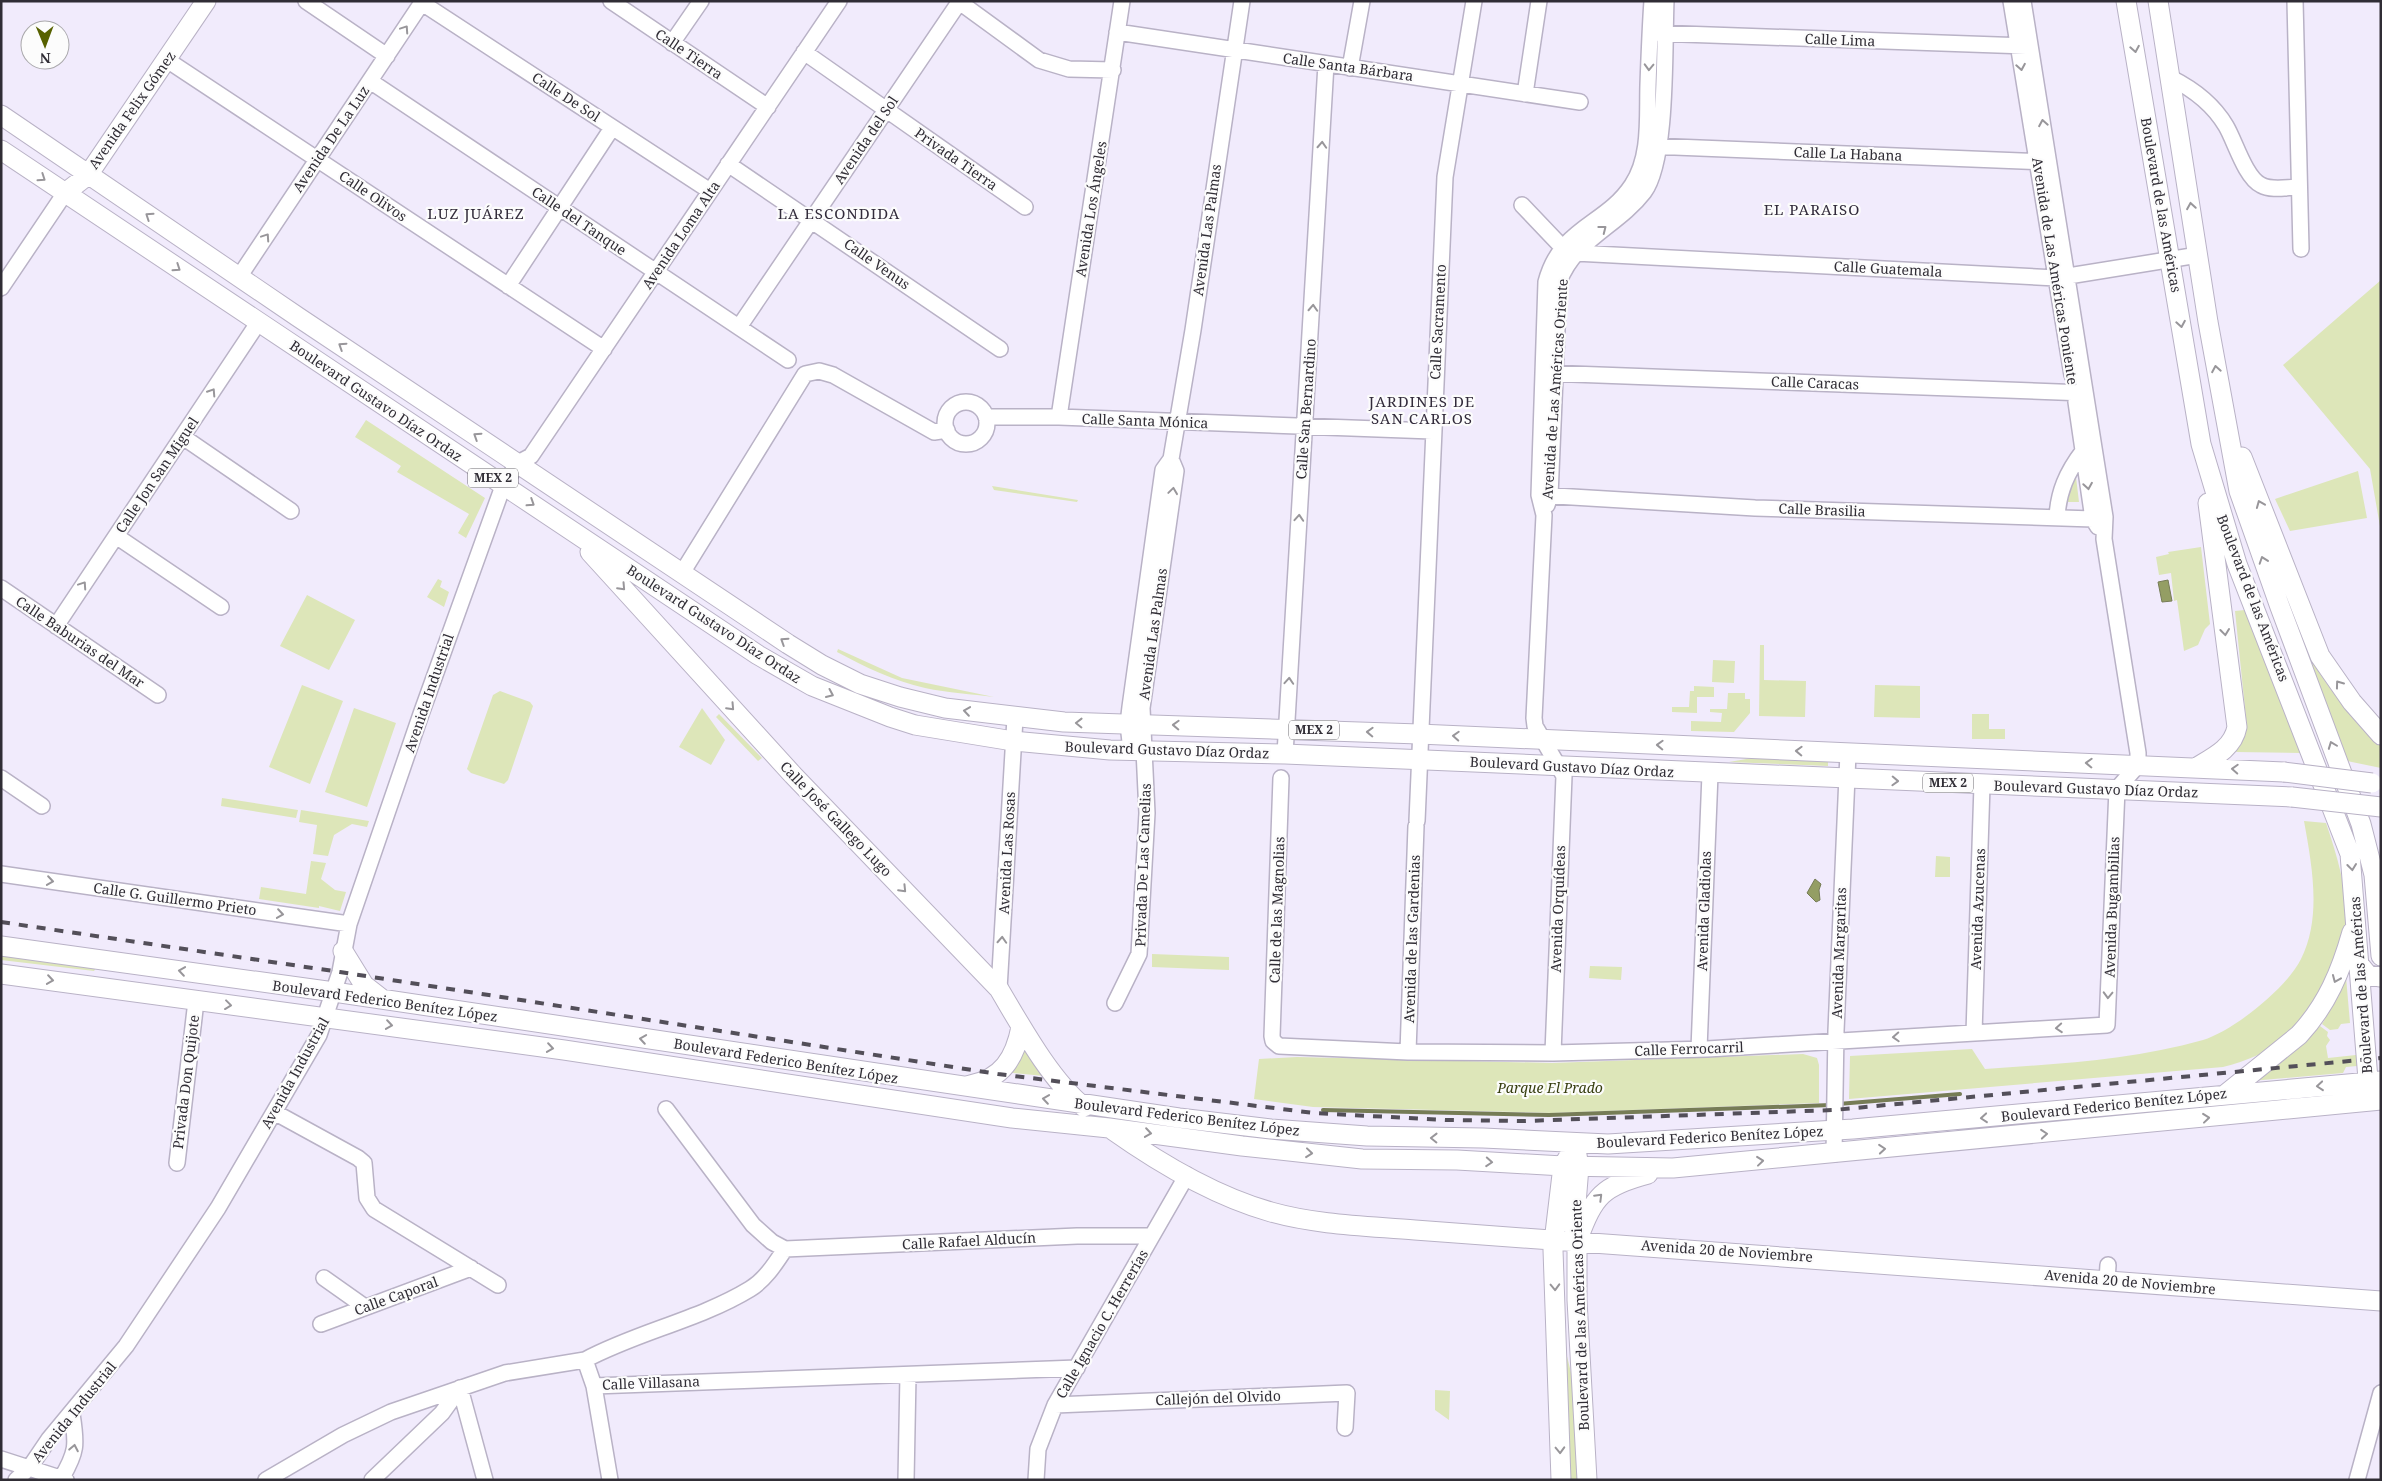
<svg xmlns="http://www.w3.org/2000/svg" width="2382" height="1481" font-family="'Noto Serif',serif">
<rect width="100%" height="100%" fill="#f1ebfc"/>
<path fill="#dde6b9" d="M 2381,280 L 2381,532 L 2370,469 L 2283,365 Z
M 366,420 L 485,498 L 466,538 L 458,533 L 469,514 L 397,472 L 401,466 L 355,437 Z
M 2075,469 L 2079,502 L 2062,502 Z
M 2358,471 L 2367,518 L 2290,531 L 2275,499 Z
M 992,486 L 1078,500 L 1077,502 L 994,490 Z
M 2201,547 L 2210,624 L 2205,629 L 2198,645 L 2184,651 L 2177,600 L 2174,601 L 2171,573 L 2159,575 L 2156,557 L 2169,554 L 2168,552 Z
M 438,579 L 442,581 L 440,587 L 449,592 L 444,607 L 427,597 Z
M 307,595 L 355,620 L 329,670 L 280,646 Z
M 2245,610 L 2301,753 L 2236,752 L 2247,728 L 2235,611 Z
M 1760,645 L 1764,645 L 1764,680 L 1806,681 L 1805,717 L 1759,716 Z
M 2301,645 C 2325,682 2347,716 2381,744 L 2381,768 L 2347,761 Z
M 838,649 L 902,678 L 994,697 C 972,694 948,693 925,688 C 894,681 865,667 837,652 Z
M 1713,660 L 1735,661 L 1734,683 L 1712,682 Z
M 302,685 L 343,701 L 310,784 L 269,767 Z
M 1875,685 L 1920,686 L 1920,718 L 1874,717 Z
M 1694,686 L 1714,687 L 1714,697 L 1697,697 L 1697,713 L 1672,712 L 1672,707 L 1689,707 L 1690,691 L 1694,691 Z
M 500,691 L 530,702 L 533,706 L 508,780 L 504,784 L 471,773 L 467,769 L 493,695 Z
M 1728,693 L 1745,693 L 1745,699 L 1750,699 L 1750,713 L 1734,732 L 1691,731 L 1691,721 L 1721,722 L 1722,713 L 1710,712 L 1710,709 L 1727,709 Z
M 354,708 L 396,723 L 367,807 L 325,792 Z
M 702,708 L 725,740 L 711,765 L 679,747 Z
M 719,714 L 762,758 L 758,761 L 716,717 Z
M 1972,714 L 1989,714 L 1989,729 L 2005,729 L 2005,739 L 1972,739 Z
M 1758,757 L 1828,760 L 1828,766 L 1729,762 Z
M 222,798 L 298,810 L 296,818 L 221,806 Z
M 301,810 L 369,821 L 367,827 L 352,824 L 334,835 L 328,856 L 313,854 L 317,825 L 299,822 Z
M 2304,821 L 2326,823 C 2337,855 2346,886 2347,920 C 2348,955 2317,1006 2293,1031 C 2275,1050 2248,1061 2223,1067 L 1849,1099 L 1850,1056 L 1972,1049 L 1985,1069 C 2058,1064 2132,1060 2203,1040 C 2233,1031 2287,988 2301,959 C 2322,917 2312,866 2304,821 Z
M 1936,856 L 1950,857 L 1950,877 L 1935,877 Z
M 311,861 L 326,863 L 321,879 L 335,890 L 346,892 L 340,911 L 319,906 L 319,908 L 259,899 L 261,887 L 306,894 Z
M 1,953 L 96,968 L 94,971 L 1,960 Z
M 1152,954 L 1229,957 L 1229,970 L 1152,967 Z
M 1590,966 L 1622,967 L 1621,980 L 1589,978 Z
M 2346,977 L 2350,1023 L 2341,1024 L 2338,1029 L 2330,1030 L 2322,1024 L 2338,997 Z
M 2320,1026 L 2328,1032 L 2327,1036 L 2330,1040 L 2326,1046 L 2328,1058 L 2356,1055 L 2357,1066 L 2346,1067 L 2343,1073 L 2251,1081 L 2299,1048 Z
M 1024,1044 L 1044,1076 L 1004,1072 Z
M 1803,1054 L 1817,1058 L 1819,1065 L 1819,1103 L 1551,1113 L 1313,1107 L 1254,1099 L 1259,1059 L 1297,1057 L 1552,1063 Z
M 1565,1348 L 1574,1385 L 1579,1480 L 1571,1480 Z
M 1435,1390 L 1450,1391 L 1449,1420 L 1435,1410 Z"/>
<path fill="#949e64" stroke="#767c56" d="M 2168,580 L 2172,601 L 2162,602 L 2158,582 Z
M 1815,879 L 1821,884 L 1819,890 L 1820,900 L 1816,902 L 1807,893 Z"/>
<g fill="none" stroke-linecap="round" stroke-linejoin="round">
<path stroke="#767c56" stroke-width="4" d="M 1838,1104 L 1960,1094
M 1323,1110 L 1549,1115 L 1831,1105"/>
<defs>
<path id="minor" d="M 306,1 L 387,56
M 611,1 L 768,107
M 958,1 L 1039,60 L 1069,69 L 1113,70
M 2011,1 L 2072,375
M 2295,1 L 2301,249
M 422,3 L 710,191
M 1117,32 L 1580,102
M 1654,33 L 2026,46
M 672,43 L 701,1
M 804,52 L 1025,207
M 167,60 L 604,349
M 1350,68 L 1362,1
M 2171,78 C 2193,89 2213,104 2226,126 C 2235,141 2245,177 2261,185 C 2272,191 2287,187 2299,187
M 370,81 L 788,360
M 1525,94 L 1539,1
M 1650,146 L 2046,162
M 728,164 L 1000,349
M 1522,205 L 1562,247 L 1575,253 L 2056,278 L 2198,255
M 239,277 L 423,1
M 508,286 L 612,128
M 1,288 L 65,193
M 739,327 L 960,1
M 1545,373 L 2085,393
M 2076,402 L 2093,519 L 2098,527
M945 423a21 21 0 1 1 42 0a21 21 0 1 1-42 0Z
M 986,417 L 1059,417 L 1432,431
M 1059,417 L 1122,1
M 183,437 L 291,511
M 1539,495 L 1755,508 L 2093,519 L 2105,517
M 1547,505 L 1550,496 L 1559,282 C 1574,240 1618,226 1644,192 C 1668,160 1664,45 1666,1
M 2057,518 C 2058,492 2067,472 2083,451
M 116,536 L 221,607
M 682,573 L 805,374 L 819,371 L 833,375 L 934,432 L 947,430
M 1,588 L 158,695
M 56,626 L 258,323
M 1131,751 L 1128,724 L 1130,707 L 1163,470 L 1171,459 L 1193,330 L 1242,1
M 1285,754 L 1326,64
M 1,778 L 42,806
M 1281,778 L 1272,1036 L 1273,1041 L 1279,1046 L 1408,1052 L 1553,1053 L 1707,1049 L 2107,1025 L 2117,789 L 2138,765 L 2138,753 L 2104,539 L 2105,517 L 2023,1
M 1417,821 L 1445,177 L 1474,1
M 1,874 L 349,924
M 999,989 L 1015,718
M 1115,1003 L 1139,954 L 1147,813 L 1142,708 L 1176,471 L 1171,459
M 1974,1033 L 1982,785
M 1699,1049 L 1710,774
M 1408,1052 L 1416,826
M 1553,1053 L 1564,776 L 1535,726 L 1534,718 L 1544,515 L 1539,495 L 1546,282 C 1561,226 1605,226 1632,185 C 1651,157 1647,117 1648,85 C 1649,57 1650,29 1652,1
M 666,1109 L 753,1225 L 772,1242 L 785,1249 L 1077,1236 L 1152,1236
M 274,1112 L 358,1158 L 364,1163 L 367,1198 L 374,1209 L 498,1285
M 1834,1154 L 1836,1031 L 1848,753
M 177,1163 L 196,1001
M 324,1278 L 365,1307
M 2107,1281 L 2108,1265
M 321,1324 L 471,1268
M 585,1360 C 637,1332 699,1320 750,1289 C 765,1280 775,1264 785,1249
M 594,1386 L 610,1480
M 460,1388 L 485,1480
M 1055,1405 L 1347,1393 L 1345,1428
M 1,1459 L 66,1480
M 61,1479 C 77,1452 77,1445 72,1414
M 16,1480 L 30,1467 L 49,1439 L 126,1346 L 218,1208 L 319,1035 L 340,972 L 349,924 L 421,714 L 503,486 L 518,463 L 531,456 L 839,1
M 266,1480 L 343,1435 L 391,1412 L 505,1373 L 585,1360 L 594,1386 L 1077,1368
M 372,1480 L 442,1413 L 460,1388
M 906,1480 L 908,1375
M 1036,1480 L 1038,1449 L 1055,1405 L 1187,1175
M 2357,1480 L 2381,1393"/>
<path id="major" d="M 2126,1 L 2201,444 L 2237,564 L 2350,854 L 2369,1092
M 2158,1 L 2208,322 L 2239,491 L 2280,607 L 2361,824 L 2374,875 L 2381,956
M 1,115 L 298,317 L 788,644 L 822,665 L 860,684 L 900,697 L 945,708 L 1064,722 L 1419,734 L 2284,772
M 1,150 L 758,655 L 812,686 L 890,717 L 915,725 L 1013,741 L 1110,750 L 1285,754 L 2292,797
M 65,193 L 88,175 L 206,1
M 2242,457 L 2320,656 L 2352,702 L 2381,735
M 590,552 L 793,775 L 999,989 C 1021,1026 1051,1081 1084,1107
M 2197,767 C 2214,757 2233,748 2237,727 L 2208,503
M 1,946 L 334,992 L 1179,1118 L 1271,1129 L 1367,1136 L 1483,1138 L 1608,1144 L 1853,1129 L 2381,1081
M 343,951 L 364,985 L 382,999
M 2358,963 L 2368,975 L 2381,977
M 1,974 L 564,1050 L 1012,1118 L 1109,1128 L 1242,1146 L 1362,1159 L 1457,1160 L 1563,1166 L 1673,1168 L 2381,1100
M 970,1085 C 1002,1079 1015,1058 1021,1027
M 2226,1094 L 2299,1035 C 2327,1005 2341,971 2352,932
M 1111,1129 C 1159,1163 1214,1196 1271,1212 C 1317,1225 1368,1226 1415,1230 L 2381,1301
M 1577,1155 L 1579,1167 L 1574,1228 L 1577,1240 L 1577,1300 L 1587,1480
M 1578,1239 C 1594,1196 1602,1186 1648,1174
M 1561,1480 L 1553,1250 L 1563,1166 L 1569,1156"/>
</defs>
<use href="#minor" stroke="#b9b2c6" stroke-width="18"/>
<use href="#major" stroke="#b9b2c6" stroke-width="21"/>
<use href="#minor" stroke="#fff" stroke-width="15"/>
<use href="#major" stroke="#fff" stroke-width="19"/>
<path stroke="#534f59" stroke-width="4" stroke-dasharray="9 9" stroke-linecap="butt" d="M 1,922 L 340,972 L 998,1074 L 1314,1113 L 1446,1120 L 1525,1121 L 1834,1110 L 2381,1058"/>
<defs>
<path id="major-bridge" d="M 2284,772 L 2372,783
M 2292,797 L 2381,807"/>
</defs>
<use href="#major-bridge" stroke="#b9b2c6" stroke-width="21" stroke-linecap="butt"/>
<use href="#major-bridge" stroke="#fff" stroke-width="19"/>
</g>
<defs><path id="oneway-chevron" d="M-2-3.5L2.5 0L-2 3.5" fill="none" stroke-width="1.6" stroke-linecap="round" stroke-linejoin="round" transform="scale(1.25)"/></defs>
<g stroke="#98969a">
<use href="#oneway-chevron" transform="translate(405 29) rotate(-56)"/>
<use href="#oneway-chevron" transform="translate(2135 49) rotate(80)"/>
<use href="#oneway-chevron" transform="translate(1649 67) rotate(92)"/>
<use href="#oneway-chevron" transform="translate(2021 67) rotate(80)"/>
<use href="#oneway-chevron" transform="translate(2043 123) rotate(-100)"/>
<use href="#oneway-chevron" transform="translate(1322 145) rotate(-87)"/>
<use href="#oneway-chevron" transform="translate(42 178) rotate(34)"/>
<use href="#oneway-chevron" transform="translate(2191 206) rotate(-99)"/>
<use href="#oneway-chevron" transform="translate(149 216) rotate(-146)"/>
<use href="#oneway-chevron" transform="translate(1603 229) rotate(-38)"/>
<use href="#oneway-chevron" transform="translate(266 237) rotate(-56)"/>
<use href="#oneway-chevron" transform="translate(177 268) rotate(34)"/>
<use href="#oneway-chevron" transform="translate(1313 308) rotate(-87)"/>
<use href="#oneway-chevron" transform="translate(2181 324) rotate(80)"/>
<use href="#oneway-chevron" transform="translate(342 346) rotate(-147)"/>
<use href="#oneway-chevron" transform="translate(2216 369) rotate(-100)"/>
<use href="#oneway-chevron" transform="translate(212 392) rotate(-57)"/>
<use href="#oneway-chevron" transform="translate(477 436) rotate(-147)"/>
<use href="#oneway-chevron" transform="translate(2088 486) rotate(81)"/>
<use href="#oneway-chevron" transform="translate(1173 491) rotate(-82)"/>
<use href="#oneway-chevron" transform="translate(531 503) rotate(33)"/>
<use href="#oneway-chevron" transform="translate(2260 504) rotate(-112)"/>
<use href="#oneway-chevron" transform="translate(1299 518) rotate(-86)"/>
<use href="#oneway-chevron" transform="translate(2263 560) rotate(-109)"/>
<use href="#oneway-chevron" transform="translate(83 585) rotate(-56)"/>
<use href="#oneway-chevron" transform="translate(622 587) rotate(47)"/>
<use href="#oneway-chevron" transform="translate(2225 632) rotate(83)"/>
<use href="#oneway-chevron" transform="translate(784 641) rotate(-147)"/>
<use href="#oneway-chevron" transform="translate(1289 681) rotate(-86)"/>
<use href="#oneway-chevron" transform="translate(2339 684) rotate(-126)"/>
<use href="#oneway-chevron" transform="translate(830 694) rotate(24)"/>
<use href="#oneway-chevron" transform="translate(731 707) rotate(47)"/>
<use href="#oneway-chevron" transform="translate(967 711) rotate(-172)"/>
<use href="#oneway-chevron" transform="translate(1079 723) rotate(-179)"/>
<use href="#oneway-chevron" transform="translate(1176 725) rotate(-178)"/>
<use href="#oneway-chevron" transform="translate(1370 732) rotate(-178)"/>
<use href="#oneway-chevron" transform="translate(1456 736) rotate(-177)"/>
<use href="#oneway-chevron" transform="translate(1660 745) rotate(-178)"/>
<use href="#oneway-chevron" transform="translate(2332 745) rotate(-111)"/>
<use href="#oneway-chevron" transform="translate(1799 751) rotate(-178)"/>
<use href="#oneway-chevron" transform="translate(2089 763) rotate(-178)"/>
<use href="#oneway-chevron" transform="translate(2235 769) rotate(-177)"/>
<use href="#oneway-chevron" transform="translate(1895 781) rotate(2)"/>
<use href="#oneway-chevron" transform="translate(2352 867) rotate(83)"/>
<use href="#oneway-chevron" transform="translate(50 881) rotate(8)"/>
<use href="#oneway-chevron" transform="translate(903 889) rotate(46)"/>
<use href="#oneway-chevron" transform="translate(280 914) rotate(8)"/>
<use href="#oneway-chevron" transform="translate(1002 940) rotate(-87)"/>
<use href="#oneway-chevron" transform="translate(182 971) rotate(-172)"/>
<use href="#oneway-chevron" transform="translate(2336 979) rotate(113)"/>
<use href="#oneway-chevron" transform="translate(50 980) rotate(8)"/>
<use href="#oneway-chevron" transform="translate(2108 995) rotate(92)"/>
<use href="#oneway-chevron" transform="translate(228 1005) rotate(7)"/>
<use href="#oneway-chevron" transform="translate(389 1025) rotate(8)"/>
<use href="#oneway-chevron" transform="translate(2059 1028) rotate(176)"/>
<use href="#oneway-chevron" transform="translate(1896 1037) rotate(177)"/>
<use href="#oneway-chevron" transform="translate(643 1039) rotate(-171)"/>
<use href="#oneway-chevron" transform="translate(550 1048) rotate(8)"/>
<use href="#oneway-chevron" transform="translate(2320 1086) rotate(175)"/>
<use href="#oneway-chevron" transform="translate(1046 1099) rotate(-172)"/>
<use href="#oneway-chevron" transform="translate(1984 1118) rotate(175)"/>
<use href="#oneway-chevron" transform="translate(2206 1118) rotate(-6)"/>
<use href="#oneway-chevron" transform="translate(1148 1133) rotate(8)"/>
<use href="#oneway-chevron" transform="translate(2044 1134) rotate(-5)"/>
<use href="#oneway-chevron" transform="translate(1434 1138) rotate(-179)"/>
<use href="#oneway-chevron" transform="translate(1882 1149) rotate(-5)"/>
<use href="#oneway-chevron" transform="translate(1309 1153) rotate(6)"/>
<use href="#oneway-chevron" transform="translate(1760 1161) rotate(-6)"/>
<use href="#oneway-chevron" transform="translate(1489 1162) rotate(4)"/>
<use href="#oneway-chevron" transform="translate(1599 1197) rotate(-45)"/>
<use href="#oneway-chevron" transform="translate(1555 1287) rotate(88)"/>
<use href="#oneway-chevron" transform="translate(74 1448) rotate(-79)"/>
<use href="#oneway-chevron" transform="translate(1560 1450) rotate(88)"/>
</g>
<g text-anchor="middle" stroke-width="4.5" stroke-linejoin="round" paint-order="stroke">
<g fill="#fcfcfc" stroke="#6d6b71" stroke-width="1">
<rect x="468" y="468.5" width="50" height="19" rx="4"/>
<rect x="1289" y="720.5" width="50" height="19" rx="4"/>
<rect x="1923" y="773.5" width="50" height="19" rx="4"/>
</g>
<g font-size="12" font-weight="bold" fill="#302d35">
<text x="493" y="482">MEX 2</text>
<text x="1314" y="734">MEX 2</text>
<text x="1948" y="787">MEX 2</text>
</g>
<g font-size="14" fill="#302d35" stroke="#fcfcfc">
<text transform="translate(1840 40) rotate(2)" y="5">Calle Lima</text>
<text transform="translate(689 54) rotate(34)" y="5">Calle Tierra</text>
<text transform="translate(1348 67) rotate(8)" y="5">Calle Santa Bárbara</text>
<text transform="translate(566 97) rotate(33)" y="5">Calle De Sol</text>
<text transform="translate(132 110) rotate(-55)" y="5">Avenida Felix Gómez</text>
<text transform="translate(331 139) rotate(-56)" y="5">Avenida De La Luz</text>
<text transform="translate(866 140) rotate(-56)" y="5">Avenida del Sol</text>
<text transform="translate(1848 154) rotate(2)" y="5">Calle La Habana</text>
<text transform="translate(956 159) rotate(35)" y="5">Privada Tierra</text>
<text transform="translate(373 196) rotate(34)" y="5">Calle Olivos</text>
<text transform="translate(2161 205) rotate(80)" y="5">Boulevard de las Américas</text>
<text transform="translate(1091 209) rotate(-81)" y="5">Avenida Los Ángeles</text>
<text transform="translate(579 221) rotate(34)" y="5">Calle del Tanque</text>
<text transform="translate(1207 230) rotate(-82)" y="5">Avenida Las Palmas</text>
<text transform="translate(681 235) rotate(-56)" y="5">Avenida Loma Alta</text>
<text transform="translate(877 264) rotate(35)" y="5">Calle Venus</text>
<text transform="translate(1888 269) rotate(3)" y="5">Calle Guatemala</text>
<text transform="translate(2055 271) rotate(81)" y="5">Avenida de Las Américas Poniente</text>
<text transform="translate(1438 322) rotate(-87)" y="5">Calle Sacramento</text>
<text transform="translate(1815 383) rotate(2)" y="5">Calle Caracas</text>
<text transform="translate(1555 389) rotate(-86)" y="5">Avenida de Las Américas Oriente</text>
<text transform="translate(376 401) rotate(34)" y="5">Boulevard Gustavo Díaz Ordaz</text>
<text transform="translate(1306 409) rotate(-86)" y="5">Calle San Bernardino</text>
<text transform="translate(1145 421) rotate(2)" y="5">Calle Santa Mónica</text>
<text transform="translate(157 475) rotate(-56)" y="5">Calle Jon San Miguel</text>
<text transform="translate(1822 510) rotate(2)" y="5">Calle Brasilia</text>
<text transform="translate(2253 598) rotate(69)" y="5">Boulevard de las Américas</text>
<text transform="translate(714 624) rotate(33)" y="5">Boulevard Gustavo Díaz Ordaz</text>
<text transform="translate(1153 634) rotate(-82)" y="5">Avenida Las Palmas</text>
<text transform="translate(80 642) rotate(34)" y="5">Calle Baburias del Mar</text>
<text transform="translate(429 693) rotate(-71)" y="5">Avenida Industrial</text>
<text transform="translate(1167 750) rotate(2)" y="5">Boulevard Gustavo Díaz Ordaz</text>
<text transform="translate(1572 767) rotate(3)" y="5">Boulevard Gustavo Díaz Ordaz</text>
<text transform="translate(2096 789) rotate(2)" y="5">Boulevard Gustavo Díaz Ordaz</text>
<text transform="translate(836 819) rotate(46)" y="5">Calle José Gallego Lugo</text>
<text transform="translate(1007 853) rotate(-87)" y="5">Avenida Las Rosas</text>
<text transform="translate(1143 865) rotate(-88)" y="5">Privada De Las Camelias</text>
<text transform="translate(175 899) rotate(8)" y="5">Calle G. Guillermo Prieto</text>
<text transform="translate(2112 907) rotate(-88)" y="5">Avenida Bugambilias</text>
<text transform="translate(1558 909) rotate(-88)" y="5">Avenida Orquídeas</text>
<text transform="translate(1978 909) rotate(-88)" y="5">Avenida Azucenas</text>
<text transform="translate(1277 910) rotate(-88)" y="5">Calle de las Magnolias</text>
<text transform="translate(1704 911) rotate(-88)" y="5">Avenida Gladiolas</text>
<text transform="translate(1412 939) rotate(-88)" y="5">Avenida de las Gardenias</text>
<text transform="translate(1839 953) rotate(-88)" y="5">Avenida Margaritas</text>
<text transform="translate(2361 985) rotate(-94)" y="5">Boulevard de las Américas</text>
<text transform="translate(385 1001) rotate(8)" y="5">Boulevard Federico Benítez López</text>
<text transform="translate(1689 1049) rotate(-2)" y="5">Calle Ferrocarril</text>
<text transform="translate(786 1061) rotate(9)" y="5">Boulevard Federico Benítez López</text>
<text transform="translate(295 1073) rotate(-61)" y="5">Avenida Industrial</text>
<text transform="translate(186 1082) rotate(-83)" y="5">Privada Don Quijote</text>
<text transform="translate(2114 1105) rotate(-6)" y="5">Boulevard Federico Benítez López</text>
<text transform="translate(1187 1117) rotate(7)" y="5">Boulevard Federico Benítez López</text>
<text transform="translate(1710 1137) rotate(-3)" y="5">Boulevard Federico Benítez López</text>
<text transform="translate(969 1241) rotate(-3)" y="5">Calle Rafael Alducín</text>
<text transform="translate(1727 1251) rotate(4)" y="5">Avenida 20 de Noviembre</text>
<text transform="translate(2130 1282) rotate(5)" y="5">Avenida 20 de Noviembre</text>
<text transform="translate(396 1296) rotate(-20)" y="5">Calle Caporal</text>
<text transform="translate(1580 1315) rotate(-92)" y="5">Boulevard de las Américas Oriente</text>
<text transform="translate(1102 1324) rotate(-60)" y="5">Calle Ignacio C. Herrerías</text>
<text transform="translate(651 1383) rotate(-2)" y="5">Calle Villasana</text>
<text transform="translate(1218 1398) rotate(-2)" y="5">Callejón del Olvido</text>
<text transform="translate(74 1412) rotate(-51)" y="5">Avenida Industrial</text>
</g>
<g font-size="14" font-style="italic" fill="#373e10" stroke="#fcfcfc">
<text x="1550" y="1093">Parque El Prado</text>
</g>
<g font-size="15" letter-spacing="1" fill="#322b3b" stroke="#fcfcfc">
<text x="1812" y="215">EL PARAISO</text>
<text x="476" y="219">LUZ JUÁREZ</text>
<text x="839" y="219">LA ESCONDIDA</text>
<text x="1422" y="407">JARDINES DE<tspan x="1422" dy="17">SAN CARLOS</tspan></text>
</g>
</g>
<rect width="2382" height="1481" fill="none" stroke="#302d35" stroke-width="5"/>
<g transform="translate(45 45) rotate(179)"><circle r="24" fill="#fcfcfc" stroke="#aaa9ac"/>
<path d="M0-4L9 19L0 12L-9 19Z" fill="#576100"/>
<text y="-8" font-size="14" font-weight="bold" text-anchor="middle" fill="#302d35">N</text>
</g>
</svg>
